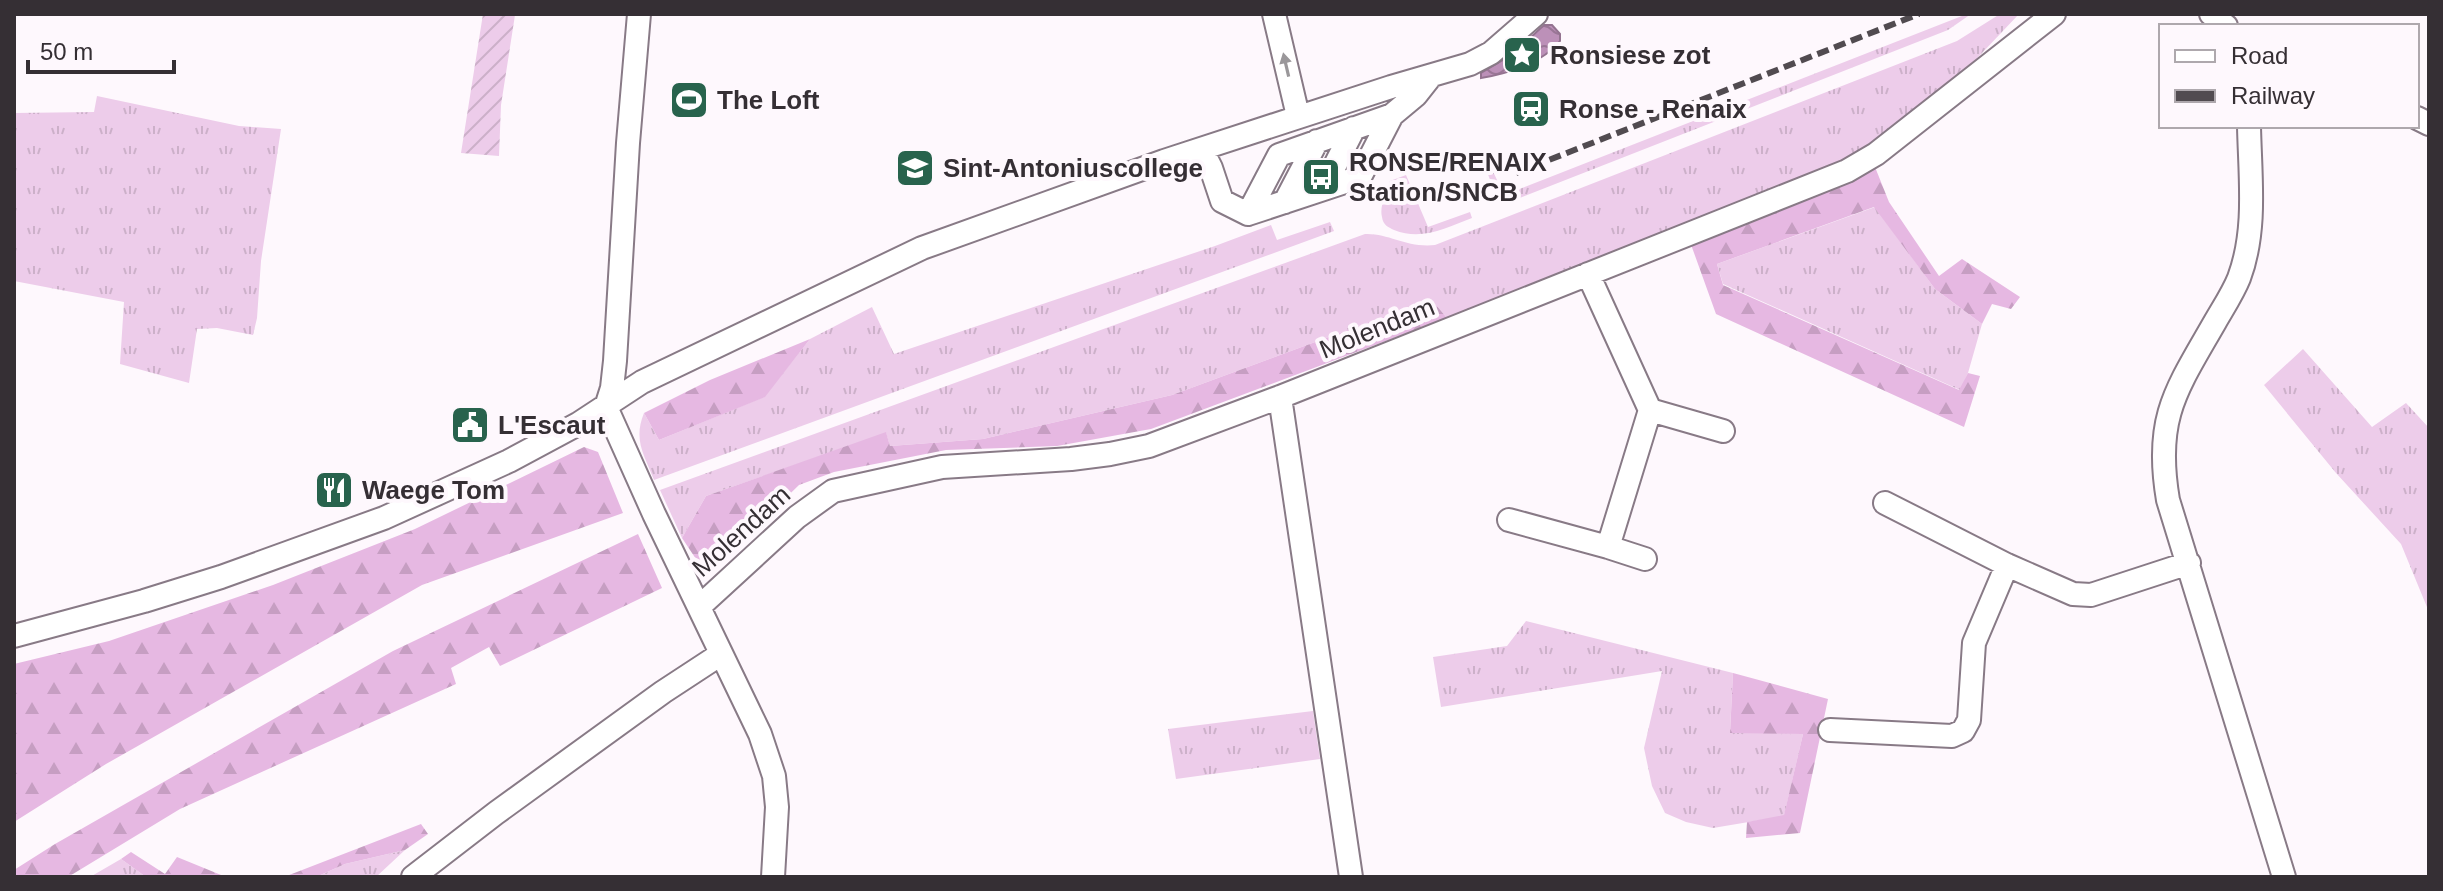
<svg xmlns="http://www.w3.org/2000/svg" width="2443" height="891" font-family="Arial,sans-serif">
<defs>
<pattern id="grass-tufts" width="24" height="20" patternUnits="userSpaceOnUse" patternTransform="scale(2)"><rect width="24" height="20" fill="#edccea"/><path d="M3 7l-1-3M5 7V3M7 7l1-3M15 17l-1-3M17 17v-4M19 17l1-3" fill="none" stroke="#ccb0c9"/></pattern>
<pattern id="forest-firs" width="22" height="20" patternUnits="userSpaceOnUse" patternTransform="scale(2)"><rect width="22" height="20" fill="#e6b8e2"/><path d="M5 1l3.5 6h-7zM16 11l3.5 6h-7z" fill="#c69ec2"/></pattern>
<pattern id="garden-furrows" width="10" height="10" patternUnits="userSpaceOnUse" patternTransform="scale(2)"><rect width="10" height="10" fill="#edccea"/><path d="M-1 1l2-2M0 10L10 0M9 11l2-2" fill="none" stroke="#ccb0c9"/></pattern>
<pattern id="water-waves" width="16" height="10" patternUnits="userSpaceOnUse" patternTransform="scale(2)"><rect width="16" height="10" fill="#bc90b8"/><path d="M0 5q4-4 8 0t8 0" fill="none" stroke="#9a7696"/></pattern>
</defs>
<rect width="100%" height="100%" fill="#fef8fd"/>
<path fill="url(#grass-tufts)" d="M 1967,14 L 1971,14 L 1948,30 L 1507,203 L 1498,202 L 1485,166 L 1490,165 L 1504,195 Z
M 2000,14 L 2019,14 L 1964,72 L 1862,154 L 1447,318 L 1431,299 L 1172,395 L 983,439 L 890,446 L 886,433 L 706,496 L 682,538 L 660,490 L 1365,234 C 1389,233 1406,248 1435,245 L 1957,41 Z
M 97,96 L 239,126 L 281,129 L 261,261 L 257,318 L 253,335 L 217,328 L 197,329 L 189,383 L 120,364 L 124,302 L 14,281 L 14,113 L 94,112 Z
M 1406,175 L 1428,227 L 1470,212 L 1472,218 C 1446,228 1422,241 1394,230 C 1388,227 1383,225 1382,217 C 1379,206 1387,192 1390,181 Z
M 1875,207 L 1935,289 L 1982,324 L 1968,373 L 1960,390 L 1723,284 L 1717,264 Z
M 1330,222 L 1334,231 L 654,480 C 644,454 633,440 644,413 L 659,440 L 764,397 L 810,339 L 872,307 L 894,354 L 1215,246 L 1271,225 L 1277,240 Z
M 2303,349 L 2372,427 L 2406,403 L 2429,428 L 2429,612 L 2401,544 L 2336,473 L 2264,385 Z
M 1526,621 L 1733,673 L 1730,732 L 1803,734 L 1784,816 L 1713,828 L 1686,822 L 1665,813 L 1652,786 L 1644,748 L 1662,671 L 1441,707 L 1433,657 L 1507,646 Z
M 1313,711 L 1320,759 L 1176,779 L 1168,729 Z
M 405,850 L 376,877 L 316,877 L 345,864 Z
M 121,859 L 146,877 L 90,877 Z"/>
<path fill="url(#forest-firs)" d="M 1875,167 L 1889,202 L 1939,276 L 1962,259 L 2020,297 L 2011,309 L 1992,304 L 1982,324 L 1935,289 L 1874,207 L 1717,264 L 1723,285 L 1959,390 L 1968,373 L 1980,376 L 1964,427 L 1716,314 L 1689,239 Z
M 1431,299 L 1447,318 L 1151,429 L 1057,446 L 946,450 L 834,472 L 799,485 L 760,523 L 713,563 L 696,559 L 682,538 L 706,496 L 886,432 L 890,446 L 983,439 L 1172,395 Z
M 810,339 L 765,397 L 659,440 L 644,413 L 710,380 Z
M 584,447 L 598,452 L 623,513 L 422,585 L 106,764 L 14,822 L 14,664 L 109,641 L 273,585 L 415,529 Z
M 638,534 L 662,588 L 500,666 L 489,647 L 451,668 L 456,684 L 180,809 L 68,877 L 14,877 L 14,870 L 55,844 L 393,651 Z
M 1733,673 L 1828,699 L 1800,833 L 1746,838 L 1747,822 L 1784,815 L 1803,734 L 1730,733 Z
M 421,824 L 428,834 L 405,850 L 345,864 L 316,877 L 284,877 Z
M 131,852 L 165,874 L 177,857 L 226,877 L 146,877 L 121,859 Z"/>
<path fill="url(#garden-furrows)" d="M 483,14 L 515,15 L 501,105 L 499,156 L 461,153 Z"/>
<path fill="url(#water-waves)" stroke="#947390" stroke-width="2" d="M 1544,25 L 1552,25 L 1560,34 L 1560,41 C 1544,62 1507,74 1481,78 L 1481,73 L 1513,54 Z"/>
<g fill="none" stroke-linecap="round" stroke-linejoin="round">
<defs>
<path id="minor" d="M 1274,14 L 1298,116
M 2211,14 L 2226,26
M 2417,118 L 2429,124
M 2249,126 C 2250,177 2257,230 2239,278 C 2233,293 2223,308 2215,322 C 2176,390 2154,418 2168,500 L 2284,877
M 1202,150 L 1211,168 L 1222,201 L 1248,214 L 1360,177 L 1392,115
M 1323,189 L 1354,128
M 1285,202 L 1317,141
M 1248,214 L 1279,155 L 1392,115 L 1416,95 L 1431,76
M 1588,274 L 1650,410 L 1723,431
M 1280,397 L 1351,877
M 606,407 L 654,514 L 760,734 L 774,776 L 777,807 L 773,877
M 606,407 L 612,388 L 615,361 L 628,143 L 639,14
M 1885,503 L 2007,565 L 2073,594 L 2091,595 L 2189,563
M 1509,520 L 1608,547 L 1650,410
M 1608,547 L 1645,559
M 699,607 L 797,517 L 833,491 L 942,467 L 1071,459 L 1110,454 L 1149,446 L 1280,397 L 1847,171 L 1876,154 L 2054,14
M 14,636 L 144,601 L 221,577 L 384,518 L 509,461 L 578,424 L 642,382 L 922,248 L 1164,161 L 1391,87 L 1470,64 L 1491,53 L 1536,14
M 1830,730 L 1952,736 L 1963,731 L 1969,720 L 1974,643 L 2007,565
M 413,877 L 496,813 L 663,692 L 721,654"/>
</defs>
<use href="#minor" stroke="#887a86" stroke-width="26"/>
<use href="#minor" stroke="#fff" stroke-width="22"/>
<path stroke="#514b50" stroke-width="6" stroke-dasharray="12 6" stroke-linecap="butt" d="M 1516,173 L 1919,14"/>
</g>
<defs><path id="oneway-solid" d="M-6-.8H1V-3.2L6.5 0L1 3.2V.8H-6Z" transform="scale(2)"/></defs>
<use fill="#9a979a" href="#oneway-solid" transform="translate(1286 65) rotate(-103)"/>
<defs>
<symbol id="sight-square" viewBox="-11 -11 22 22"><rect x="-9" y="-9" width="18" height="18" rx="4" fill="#28634d" stroke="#fef8fd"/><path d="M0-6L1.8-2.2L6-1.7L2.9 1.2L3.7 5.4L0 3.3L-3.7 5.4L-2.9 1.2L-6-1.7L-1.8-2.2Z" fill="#fff"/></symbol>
<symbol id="stadium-square" viewBox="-11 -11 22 22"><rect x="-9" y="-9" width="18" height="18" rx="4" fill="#28634d" stroke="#fef8fd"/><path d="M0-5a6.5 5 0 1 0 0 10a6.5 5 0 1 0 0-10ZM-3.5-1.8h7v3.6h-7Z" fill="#fff"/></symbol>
<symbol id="station-square" viewBox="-11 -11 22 22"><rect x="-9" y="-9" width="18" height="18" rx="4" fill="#28634d" stroke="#fef8fd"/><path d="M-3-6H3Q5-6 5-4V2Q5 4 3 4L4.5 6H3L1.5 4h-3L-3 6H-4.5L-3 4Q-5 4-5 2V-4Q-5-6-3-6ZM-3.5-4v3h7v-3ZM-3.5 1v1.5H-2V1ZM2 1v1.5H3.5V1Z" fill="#fff"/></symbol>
<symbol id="school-square" viewBox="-11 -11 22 22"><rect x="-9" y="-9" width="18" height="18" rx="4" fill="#28634d" stroke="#fef8fd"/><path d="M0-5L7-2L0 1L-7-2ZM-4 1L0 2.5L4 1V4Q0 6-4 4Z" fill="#fff"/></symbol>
<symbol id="bus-square" viewBox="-11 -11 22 22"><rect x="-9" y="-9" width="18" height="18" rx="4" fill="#28634d" stroke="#fef8fd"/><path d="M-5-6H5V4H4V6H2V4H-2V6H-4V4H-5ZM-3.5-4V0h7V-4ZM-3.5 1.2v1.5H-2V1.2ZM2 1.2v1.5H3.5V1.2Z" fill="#fff"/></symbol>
<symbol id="civic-square" viewBox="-11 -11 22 22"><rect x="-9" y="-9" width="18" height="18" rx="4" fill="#28634d" stroke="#fef8fd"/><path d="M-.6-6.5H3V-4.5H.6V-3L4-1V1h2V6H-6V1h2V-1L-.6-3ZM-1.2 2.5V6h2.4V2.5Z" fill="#fff"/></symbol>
<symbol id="restaurant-square" viewBox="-11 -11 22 22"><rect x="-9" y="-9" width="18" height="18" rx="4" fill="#28634d" stroke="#fef8fd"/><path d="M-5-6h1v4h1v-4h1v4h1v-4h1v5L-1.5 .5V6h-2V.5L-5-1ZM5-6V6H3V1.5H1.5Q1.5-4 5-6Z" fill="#fff"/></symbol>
</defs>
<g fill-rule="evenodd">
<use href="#sight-square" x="1500" y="33" width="44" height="44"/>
<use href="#stadium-square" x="667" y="78" width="44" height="44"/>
<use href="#station-square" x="1509" y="87" width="44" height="44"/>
<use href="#school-square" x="893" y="146" width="44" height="44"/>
<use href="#bus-square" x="1299" y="155" width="44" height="44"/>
<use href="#civic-square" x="448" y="403" width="44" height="44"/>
<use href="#restaurant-square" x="312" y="468" width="44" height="44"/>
</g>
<g text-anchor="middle" stroke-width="8" stroke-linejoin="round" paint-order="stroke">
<g font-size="26" font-weight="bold" fill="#352f34" stroke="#fef8fd" text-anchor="start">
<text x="1550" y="64">Ronsiese zot</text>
<text x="717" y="109">The Loft</text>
<text x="1559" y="118">Ronse - Renaix</text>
<text x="1349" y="171">RONSE/RENAIX<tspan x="1349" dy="30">Station/SNCB</tspan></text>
<text x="943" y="177">Sint-Antoniuscollege</text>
<text x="498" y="434">L'Escaut</text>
<text x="362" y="499">Waege Tom</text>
</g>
<g font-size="26" fill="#352f34" stroke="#fef8fd">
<text transform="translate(1377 328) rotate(-22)" y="9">Molendam</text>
<text transform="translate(741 531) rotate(-42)" y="9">Molendam</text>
</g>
</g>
<rect width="2443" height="891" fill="none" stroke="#352f34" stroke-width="32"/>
<rect x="2159" y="24" width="260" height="104" fill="#fef8fd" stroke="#aea8ad" stroke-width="2"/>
<rect x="2175" y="50" width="40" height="12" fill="#ffffff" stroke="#aea8ad" stroke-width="2"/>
<text x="2231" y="64" font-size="24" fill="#352f34">Road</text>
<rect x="2175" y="90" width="40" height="12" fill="#514b50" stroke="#aea8ad" stroke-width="2"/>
<text x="2231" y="104" font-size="24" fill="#352f34">Railway</text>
<path d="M28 60v12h146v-12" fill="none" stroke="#352f34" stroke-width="4"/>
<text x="40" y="60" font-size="24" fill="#352f34" stroke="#fef8fd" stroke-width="6" paint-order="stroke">50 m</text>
</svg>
